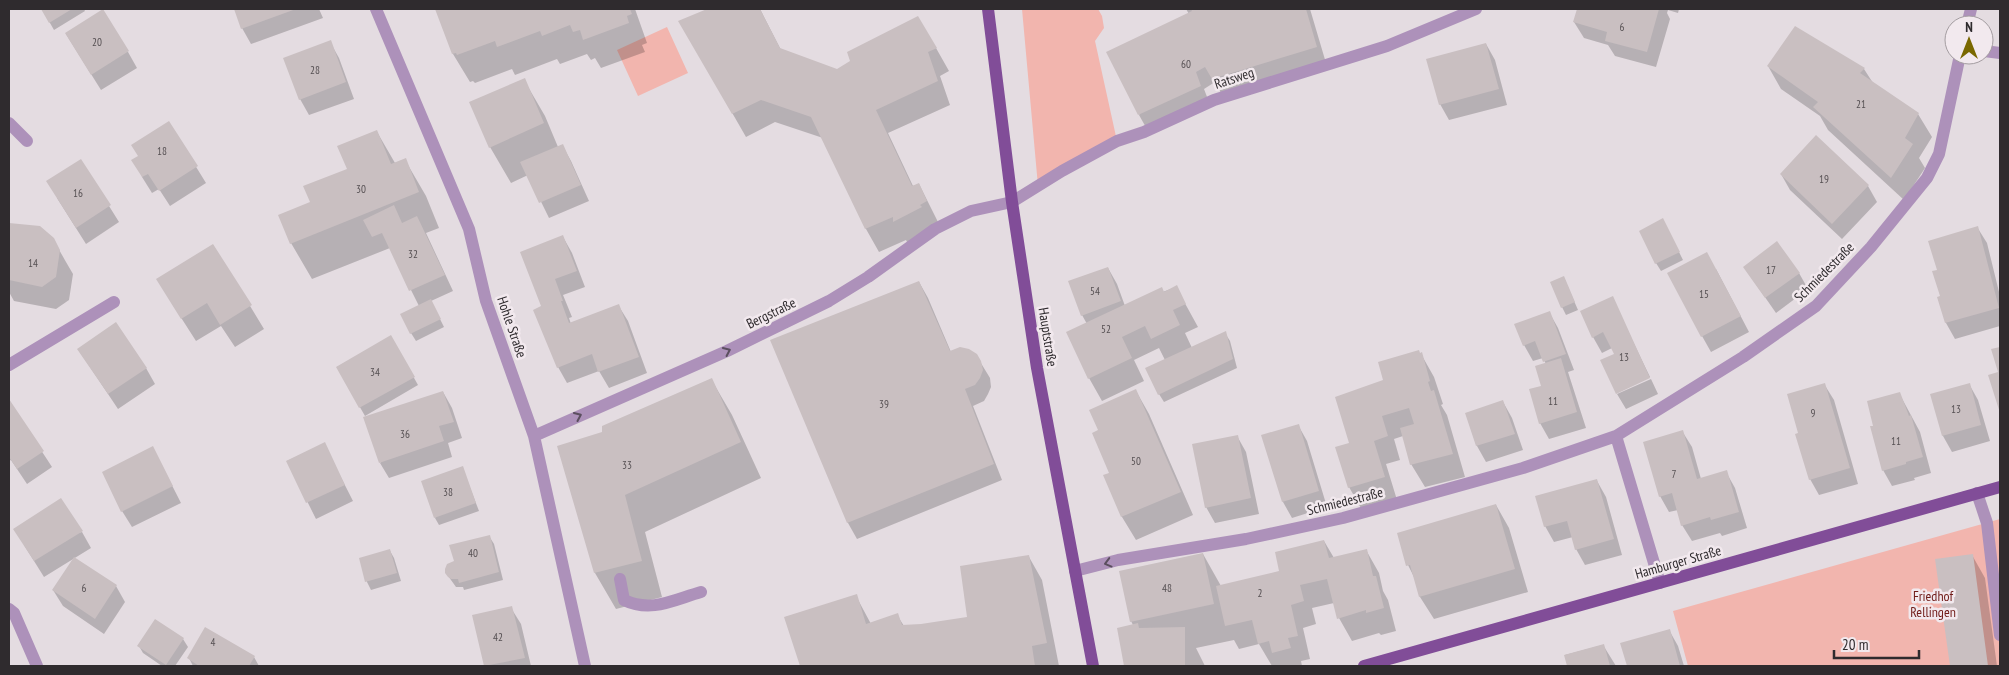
<svg xmlns="http://www.w3.org/2000/svg" width="2009" height="675" font-family="'PT Sans Narrow',sans-serif">
<rect width="100%" height="100%" fill="#e4dce1"/>
<path fill="#f2b5ae" d="M 1022,9 L 1098,9 L 1102,16 L 1104,28 L 1095,41 L 1117,141 L 1038,186 Z
M 667,27 L 688,73 L 638,96 L 617,50 Z
M 2000,519 L 2000,666 L 1688,666 L 1673,611 Z"/>
<path fill="#0003" d="M 42,9 L 84,9 L 85,11 L 54,30 Z
M 235,9 L 319,9 L 323,18 L 251,44 L 242,28 Z
M 436,9 L 635,9 L 647,43 L 642,45 L 645,52 L 601,68 L 595,58 L 591,60 L 587,54 L 560,64 L 557,59 L 515,75 L 512,69 L 475,83 L 473,81 L 470,82 L 453,54 Z
M 710,9 L 760,9 L 781,50 L 837,70 L 936,48 L 949,71 L 940,76 L 950,105 L 888,133 L 913,186 L 919,184 L 939,224 L 908,244 L 906,240 L 879,252 L 866,229 L 823,138 L 775,122 L 746,137 L 680,22 Z
M 1186,9 L 1310,9 L 1326,63 L 1222,95 L 1215,82 L 1204,89 L 1209,102 L 1148,131 L 1139,115 L 1189,14 Z
M 1578,9 L 1679,9 L 1678,13 L 1668,10 L 1667,13 L 1670,19 L 1656,67 L 1615,56 L 1608,45 L 1584,38 L 1574,22 Z
M 1796,28 L 1864,69 L 1873,83 L 1918,114 L 1932,137 L 1919,158 L 1925,168 L 1904,200 L 1828,130 L 1820,116 L 1781,89 L 1768,66 Z
M 66,34 L 128,52 L 137,68 L 101,90 Z
M 330,42 L 339,58 L 354,99 L 309,115 L 300,99 Z
M 1486,44 L 1495,60 L 1507,105 L 1449,120 L 1440,104 Z
M 524,80 L 545,116 L 558,147 L 562,145 L 571,161 L 589,201 L 549,218 L 528,175 L 511,183 L 490,147 Z
M 169,123 L 206,183 L 170,206 L 159,189 L 152,193 L 142,177 L 139,157 Z
M 377,132 L 395,163 L 405,160 L 426,196 L 439,228 L 426,233 L 453,291 L 431,301 L 444,327 L 416,341 L 411,333 L 419,306 L 390,248 L 312,279 L 291,243 L 311,202 L 348,170 Z
M 81,161 L 119,222 L 86,244 L 57,198 Z
M 1781,174 L 1868,186 L 1877,202 L 1842,239 L 1790,190 Z
M 9,225 L 39,228 L 53,239 L 66,262 L 73,274 L 69,300 L 56,309 L 14,301 L 9,292 Z
M 1977,227 L 1987,243 L 2000,296 L 2000,326 L 1955,339 L 1946,323 L 1938,298 L 1941,297 L 1938,270 Z
M 1667,228 L 1683,260 L 1661,271 L 1656,263 Z
M 563,237 L 572,253 L 585,287 L 563,295 L 572,317 L 569,318 L 571,324 L 618,305 L 628,321 L 647,373 L 609,388 L 599,371 L 567,383 L 558,367 L 543,307 Z
M 213,245 L 264,329 L 235,347 L 221,326 L 196,341 L 171,302 Z
M 1744,267 L 1799,273 L 1808,289 L 1776,313 Z
M 1108,268 L 1117,284 L 1125,306 L 1176,287 L 1198,327 L 1185,333 L 1192,348 L 1225,333 L 1230,341 L 1237,368 L 1164,402 L 1159,394 L 1165,360 L 1159,348 L 1134,360 L 1144,381 L 1102,401 L 1089,378 L 1087,324 L 1082,315 Z
M 1716,269 L 1749,332 L 1711,352 L 1702,336 Z
M 1564,278 L 1578,310 L 1566,315 L 1562,307 Z
M 919,282 L 928,298 L 951,352 L 976,355 L 990,378 L 991,387 L 988,394 L 984,401 L 973,406 L 1002,480 L 857,539 L 848,523 L 772,341 Z
M 1612,298 L 1650,377 L 1616,392 L 1615,354 L 1612,348 L 1602,353 L 1593,337 Z
M 1549,312 L 1558,328 L 1574,370 L 1568,372 L 1586,428 L 1549,439 L 1540,423 L 1546,364 L 1543,358 L 1533,361 L 1524,345 Z
M 391,337 L 418,385 L 365,416 L 337,367 Z
M 2000,348 L 2000,410 L 1990,376 L 1999,373 L 1993,350 Z
M 78,349 L 146,368 L 155,384 L 118,409 Z
M 1421,354 L 1434,377 L 1443,404 L 1441,405 L 1447,415 L 1465,477 L 1425,487 L 1411,464 L 1403,436 L 1394,439 L 1400,460 L 1386,464 L 1397,500 L 1362,510 L 1349,487 L 1351,444 L 1385,381 Z
M 711,379 L 732,415 L 761,478 L 645,532 L 662,597 L 616,609 L 595,573 L 558,447 L 604,433 Z
M 1651,379 L 1658,394 L 1626,409 L 1617,394 Z
M 1824,384 L 1834,400 L 1858,484 L 1819,495 L 1810,479 L 1800,434 Z
M 1969,384 L 1978,400 L 1990,441 L 1952,452 L 1943,436 L 1932,395 Z
M 1136,391 L 1149,414 L 1193,515 L 1136,540 L 1122,517 L 1105,476 L 1110,473 L 1099,431 Z
M 443,392 L 452,408 L 462,438 L 448,443 L 452,457 L 389,478 L 380,463 Z
M 1899,393 L 1920,432 L 1931,473 L 1914,478 L 1915,480 L 1892,486 L 1883,470 L 1874,427 Z
M 9,401 L 52,467 L 27,484 L 11,460 L 9,461 Z
M 1503,402 L 1512,418 L 1523,450 L 1486,462 L 1477,446 L 1467,414 Z
M 1298,425 L 1307,441 L 1327,507 L 1292,518 L 1283,502 L 1263,436 Z
M 1682,431 L 1692,447 L 1701,479 L 1726,472 L 1735,488 L 1747,528 L 1722,536 L 1720,533 L 1692,541 L 1682,525 L 1678,510 L 1669,512 L 1660,496 Z
M 1237,436 L 1246,452 L 1259,514 L 1215,523 L 1206,507 Z
M 324,444 L 353,501 L 316,519 L 287,461 Z
M 153,448 L 181,503 L 132,527 L 122,511 Z
M 462,467 L 479,511 L 439,525 L 435,518 Z
M 1597,481 L 1606,497 L 1622,555 L 1585,565 L 1576,549 L 1573,537 L 1554,542 L 1545,526 Z
M 1496,505 L 1509,528 L 1528,592 L 1434,619 L 1420,597 L 1415,579 L 1408,565 Z
M 82,532 L 91,548 L 44,577 L 24,545 Z
M 489,536 L 494,544 L 503,580 L 464,590 L 463,587 L 456,587 L 446,573 L 455,562 Z
M 1324,541 L 1334,558 L 1366,550 L 1379,573 L 1383,591 L 1388,600 L 1396,631 L 1381,635 L 1379,633 L 1352,641 L 1339,618 L 1334,603 L 1312,608 L 1316,624 L 1303,628 L 1310,659 L 1301,661 L 1302,666 L 1281,666 L 1280,665 L 1272,666 L 1259,644 L 1239,649 L 1234,640 L 1196,648 L 1205,666 L 1125,666 L 1133,625 L 1131,621 L 1203,554 L 1221,586 L 1281,572 Z
M 390,551 L 394,558 L 401,581 L 371,590 L 367,582 L 360,559 Z
M 1972,555 L 1985,578 L 1997,666 L 1952,666 L 1937,560 Z
M 1029,557 L 1042,580 L 1059,666 L 801,666 L 786,617 L 856,596 L 871,624 L 897,615 L 904,626 L 921,625 L 968,618 Z
M 116,586 L 125,602 L 104,634 L 63,606 L 53,590 Z
M 511,608 L 521,624 L 531,666 L 485,666 L 473,616 Z
M 156,621 L 183,639 L 188,647 L 175,666 L 162,666 L 143,653 L 139,646 Z
M 1669,630 L 1678,646 L 1684,666 L 1628,666 L 1622,644 Z
M 1603,645 L 1616,666 L 1568,666 L 1565,655 Z
M 254,657 L 259,666 L 193,666 L 189,658 Z"/>
<path fill="#c9bfc1" d="M 41,9 L 72,9 L 49,23 Z
M 103,9 L 129,51 L 91,75 L 65,33 Z
M 234,9 L 296,9 L 241,29 Z
M 435,9 L 630,9 L 632,14 L 627,16 L 629,23 L 583,40 L 580,30 L 573,32 L 570,25 L 542,36 L 540,31 L 497,47 L 495,41 L 457,55 L 456,53 L 452,54 Z
M 707,9 L 760,9 L 780,48 L 837,69 L 850,61 L 847,52 L 918,16 L 937,48 L 928,52 L 938,81 L 876,110 L 912,186 L 919,183 L 927,201 L 920,205 L 922,207 L 893,222 L 893,217 L 865,229 L 811,117 L 761,100 L 732,114 L 678,21 Z
M 1191,9 L 1306,9 L 1317,47 L 1212,79 L 1205,67 L 1196,72 L 1201,86 L 1138,115 L 1106,52 L 1192,11 Z
M 1577,9 L 1659,9 L 1647,52 L 1605,41 L 1607,32 L 1573,22 Z
M 1795,26 L 1865,68 L 1860,73 L 1919,113 L 1905,138 L 1913,144 L 1891,178 L 1813,107 L 1818,102 L 1767,66 Z
M 331,40 L 346,82 L 299,100 L 283,58 Z
M 1486,43 L 1499,89 L 1439,105 L 1426,59 Z
M 525,78 L 544,123 L 489,148 L 469,102 Z
M 169,121 L 198,166 L 159,191 L 148,174 L 142,177 L 131,160 L 138,156 L 131,145 Z
M 377,130 L 391,164 L 406,158 L 419,192 L 290,244 L 278,215 L 310,202 L 303,186 L 347,169 L 337,146 Z
M 1816,135 L 1869,185 L 1832,224 L 1780,174 Z
M 563,144 L 581,185 L 539,203 L 520,162 Z
M 81,159 L 111,205 L 76,228 L 46,181 Z
M 394,205 L 402,223 L 417,216 L 445,275 L 409,291 L 382,233 L 372,237 L 363,220 Z
M 1663,218 L 1680,252 L 1655,264 L 1639,231 Z
M 9,223 L 40,226 L 54,238 L 60,250 L 56,277 L 42,287 L 9,280 Z
M 1978,226 L 1999,308 L 1945,323 L 1937,297 L 1940,296 L 1932,271 L 1937,270 L 1928,241 Z
M 563,235 L 577,271 L 555,279 L 563,301 L 561,301 L 569,323 L 619,304 L 639,357 L 598,372 L 592,354 L 557,368 L 533,310 L 541,306 L 520,252 Z
M 1777,241 L 1800,273 L 1765,298 L 1743,267 Z
M 213,244 L 252,305 L 220,325 L 207,303 L 181,319 L 156,279 Z
M 1707,252 L 1741,316 L 1701,337 L 1667,273 Z
M 1108,267 L 1121,301 L 1081,316 L 1068,281 Z
M 1564,276 L 1575,302 L 1561,308 L 1550,282 Z
M 919,281 L 950,351 L 960,347 L 969,349 L 977,354 L 981,361 L 983,370 L 980,378 L 975,385 L 965,389 L 994,464 L 847,523 L 770,340 Z
M 1177,285 L 1186,304 L 1173,310 L 1180,325 L 1151,339 L 1145,326 L 1122,337 L 1132,358 L 1088,379 L 1066,332 L 1162,287 L 1164,292 Z
M 1613,296 L 1650,378 L 1616,394 L 1600,360 L 1614,354 L 1603,332 L 1592,338 L 1580,311 Z
M 431,299 L 441,319 L 410,334 L 400,314 Z
M 1550,311 L 1566,354 L 1543,362 L 1535,341 L 1523,346 L 1514,324 Z
M 116,322 L 147,368 L 108,394 L 77,349 Z
M 1226,331 L 1233,359 L 1158,395 L 1145,368 Z
M 391,335 L 415,377 L 359,408 L 336,367 Z
M 2000,347 L 2000,413 L 1988,375 L 1998,372 L 1991,349 Z
M 1419,350 L 1420,353 L 1422,352 L 1430,381 L 1428,382 L 1431,391 L 1434,390 L 1453,454 L 1410,465 L 1400,428 L 1414,424 L 1409,408 L 1382,416 L 1388,436 L 1374,441 L 1385,477 L 1348,488 L 1335,447 L 1349,443 L 1335,397 L 1383,380 L 1378,362 Z
M 1561,358 L 1577,412 L 1539,424 L 1529,389 L 1541,386 L 1535,366 Z
M 712,378 L 741,442 L 625,495 L 642,561 L 594,573 L 557,446 L 602,432 L 602,426 Z
M 1825,383 L 1850,468 L 1809,480 L 1795,434 L 1798,433 L 1787,394 Z
M 1970,383 L 1981,425 L 1942,436 L 1930,394 Z
M 1136,389 L 1181,492 L 1121,517 L 1103,475 L 1109,473 L 1092,433 L 1098,430 L 1089,410 Z
M 443,391 L 454,422 L 439,426 L 444,441 L 379,463 L 363,417 Z
M 1900,392 L 1909,416 L 1911,415 L 1923,457 L 1906,462 L 1906,464 L 1882,471 L 1870,426 L 1873,426 L 1867,401 Z
M 9,399 L 44,451 L 17,469 L 9,457 Z
M 1503,400 L 1515,434 L 1476,446 L 1465,413 Z
M 1299,424 L 1319,491 L 1282,502 L 1261,435 Z
M 1683,430 L 1697,479 L 1727,470 L 1739,512 L 1711,520 L 1710,517 L 1681,526 L 1672,493 L 1659,497 L 1643,442 Z
M 1238,435 L 1251,498 L 1205,508 L 1192,444 Z
M 325,442 L 345,485 L 306,503 L 286,461 Z
M 153,446 L 173,486 L 121,512 L 102,472 Z
M 463,466 L 476,503 L 434,518 L 421,481 Z
M 1597,479 L 1614,539 L 1575,550 L 1567,521 L 1544,527 L 1535,496 Z
M 61,498 L 83,531 L 34,561 L 13,529 Z
M 1496,504 L 1515,569 L 1419,597 L 1410,565 L 1406,566 L 1397,533 Z
M 490,535 L 499,572 L 459,583 L 458,579 L 451,579 L 448,577 L 445,573 L 445,569 L 447,564 L 454,561 L 449,545 Z
M 1324,540 L 1329,558 L 1367,549 L 1373,576 L 1376,576 L 1384,608 L 1366,613 L 1366,610 L 1337,619 L 1327,579 L 1300,585 L 1304,601 L 1291,605 L 1298,636 L 1288,638 L 1291,648 L 1272,653 L 1269,641 L 1258,644 L 1252,620 L 1225,626 L 1216,586 L 1279,571 L 1275,552 Z
M 390,549 L 397,573 L 365,582 L 359,558 Z
M 1203,553 L 1214,604 L 1130,622 L 1119,571 Z
M 1973,554 L 1988,666 L 1950,666 L 1935,559 Z
M 1029,555 L 1047,643 L 1032,646 L 1035,666 L 800,666 L 784,617 L 857,594 L 866,624 L 898,613 L 902,625 L 921,624 L 967,617 L 960,566 Z
M 74,557 L 117,585 L 95,619 L 52,590 Z
M 512,606 L 525,658 L 484,666 L 472,615 Z
M 155,619 L 184,638 L 166,665 L 137,646 Z
M 1138,623 L 1139,628 L 1185,627 L 1185,666 L 1124,666 L 1117,628 Z
M 205,627 L 255,656 L 249,666 L 199,666 L 187,658 Z
M 1670,629 L 1680,666 L 1627,666 L 1620,643 Z
M 1604,644 L 1610,666 L 1567,666 L 1564,655 Z"/>
<g fill="none" stroke-linecap="round" stroke-linejoin="round">
<path stroke="#ad91ba" stroke-width="12" d="M 376,9 L 469,229 L 486,301 L 534,436 L 585,666
M 1967,25 L 1971,9
M 1984,51 L 2000,53
M 9,123 L 27,141
M 9,365 L 114,302
M 534,436 L 727,351 L 829,301 L 868,277 L 935,229 L 971,211 L 1012,202 L 1062,171 L 1117,141 L 1144,132 L 1214,100 L 1387,46 L 1476,9
M 1616,436 L 1660,583
M 1977,493 L 1987,523 L 2000,635
M 1075,571 L 1118,560 L 1246,539 L 1343,518 L 1523,468 L 1616,436 L 1743,357 L 1816,306 L 1871,247 L 1927,178 L 1939,154 L 1960,55
M 620,579 L 624,600 C 651,613 673,600 701,592
M 9,609 L 14,613 L 37,666"/>
<path stroke="#814d98" stroke-width="12" d="M 988,9 L 1012,202 L 1037,368 L 1093,666
M 1364,666 L 2000,487"/>
</g>
<defs><path id="oneway-chevron" d="M-2-3.5L2.5 0L-2 3.5" fill="none" stroke-width="1.6" stroke-linecap="round" stroke-linejoin="round" transform="scale(1.25)"/></defs>
<g stroke="#5b4f5f">
<use href="#oneway-chevron" transform="translate(727 351) rotate(-25)"/>
<use href="#oneway-chevron" transform="translate(578 416) rotate(-24)"/>
<use href="#oneway-chevron" transform="translate(1108 563) rotate(165)"/>
</g>
<g text-anchor="middle" stroke-width="5" stroke-linejoin="round" paint-order="stroke">
<g font-size="11" fill="#565053">
<text x="1622" y="31">6</text>
<text x="97" y="46">20</text>
<text x="1186" y="68">60</text>
<text x="315" y="74">28</text>
<text x="1861" y="108">21</text>
<text x="162" y="155">18</text>
<text x="1824" y="183">19</text>
<text x="361" y="193">30</text>
<text x="78" y="197">16</text>
<text x="413" y="258">32</text>
<text x="33" y="267">14</text>
<text x="1771" y="274">17</text>
<text x="1095" y="295">54</text>
<text x="1704" y="298">15</text>
<text x="1106" y="333">52</text>
<text x="1624" y="361">13</text>
<text x="375" y="376">34</text>
<text x="1553" y="405">11</text>
<text x="884" y="408">39</text>
<text x="1956" y="413">13</text>
<text x="1813" y="417">9</text>
<text x="405" y="438">36</text>
<text x="1896" y="445">11</text>
<text x="1136" y="465">50</text>
<text x="627" y="469">33</text>
<text x="1674" y="478">7</text>
<text x="448" y="496">38</text>
<text x="473" y="557">40</text>
<text x="84" y="592">6</text>
<text x="1167" y="592">48</text>
<text x="1260" y="597">2</text>
<text x="498" y="641">42</text>
<text x="213" y="646">4</text>
</g>
<g font-size="14" fill="#2f2b2e" stroke="#f2e9ee">
<text transform="translate(1234 78) rotate(-18)" y="5">Ratsweg</text>
<text transform="translate(1824 272) rotate(-45)" y="5">Schmiedestraße</text>
<text transform="translate(771 313) rotate(-26)" y="5">Bergstraße</text>
<text transform="translate(512 327) rotate(71)" y="5">Hohle Straße</text>
<text transform="translate(1048 337) rotate(81)" y="5">Hauptstraße</text>
<text transform="translate(1345 501) rotate(-14)" y="5">Schmiedestraße</text>
<text transform="translate(1678 562) rotate(-16)" y="5">Hamburger Straße</text>
</g>
<g font-size="14" fill="#711c19" stroke="#f2e9ee">
<text x="1933" y="601">Friedhof<tspan x="1933" dy="16">Rellingen</tspan></text>
</g>
</g>
<rect width="2009" height="675" fill="none" stroke="#2f2b2e" stroke-width="20"/>
<g transform="translate(1969 40)"><circle r="24" fill="#f2e9ee" stroke="#a49da1"/>
<path d="M0-4L9 19L0 12L-9 19Z" fill="#7a6800"/>
<text y="-8" font-size="14" font-weight="bold" text-anchor="middle" fill="#2f2b2e">N</text>
</g>
<path d="M1834 650v8h85v-8" fill="none" stroke="#2f2b2e" stroke-width="2.5"/>
<text x="1842" y="650" font-size="15" fill="#2f2b2e" stroke="#f2e9ee" stroke-width="4" paint-order="stroke">20 m</text>
</svg>
